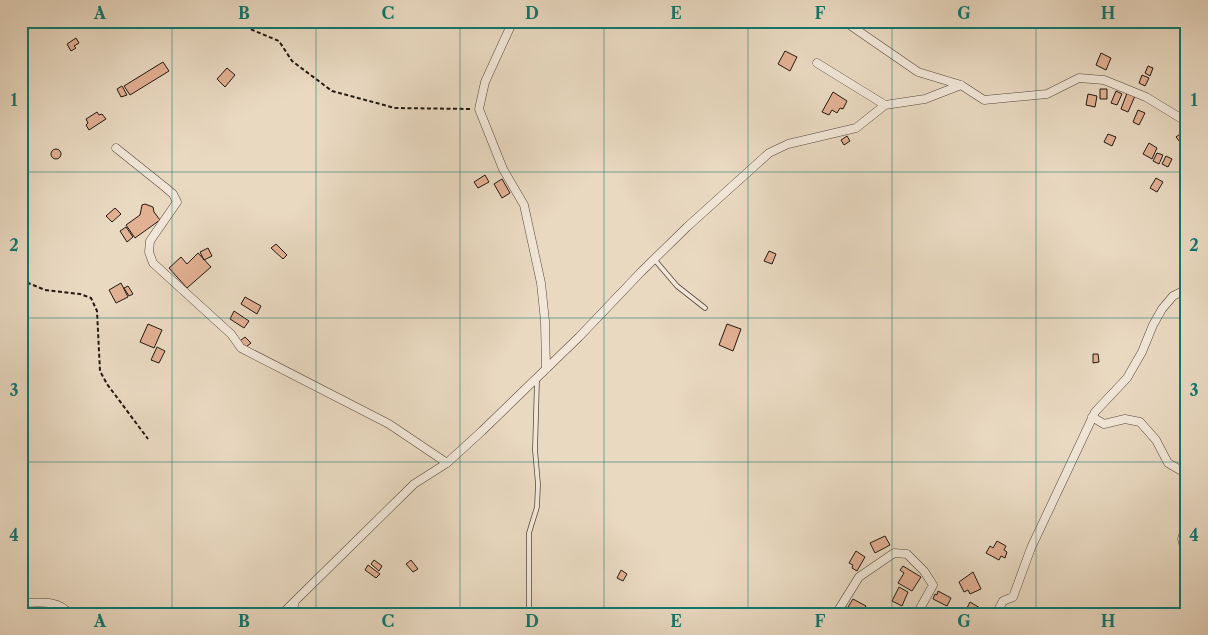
<svg xmlns="http://www.w3.org/2000/svg" width="1208" height="635" font-family="'Libre Caslon Text',serif">
<rect width="100%" height="100%" fill="#e9d9c1"/>
<filter id="stains"><feTurbulence type="fractalNoise" baseFrequency=".004" numOctaves="4"/><feColorMatrix values="0 0 0 0 .2 0 0 0 0 .09 0 0 0 0 .02 0 0 0 .5 -.17"/></filter>
<radialGradient id="worn" r=".72"><stop offset=".6" stop-color="#630" stop-opacity="0"/><stop offset="1" stop-color="#630" stop-opacity=".3"/></radialGradient>
<path fill="#e2b093" stroke="#221810" d="M 76,38 L 79,43 L 74,46 L 76,48 L 71,51 L 67,44 Z
M 785,51 L 797,57 L 790,71 L 778,64 Z
M 1101,53 L 1111,58 L 1106,70 L 1096,65 Z
M 163,62 L 169,71 L 130,95 L 124,86 Z
M 1148,66 L 1153,68 L 1150,76 L 1145,73 Z
M 227,68 L 235,75 L 225,87 L 217,79 Z
M 1142,75 L 1149,78 L 1145,86 L 1139,83 Z
M 122,86 L 127,95 L 121,97 L 117,89 Z
M 1100,89 L 1107,89 L 1107,99 L 1100,99 Z
M 1116,91 L 1122,94 L 1117,105 L 1111,103 Z
M 833,92 L 847,101 L 843,109 L 840,108 L 837,113 L 832,110 L 829,115 L 822,112 Z
M 1127,93 L 1135,96 L 1128,112 L 1121,109 Z
M 1088,94 L 1097,96 L 1095,107 L 1086,105 Z
M 1138,110 L 1145,113 L 1139,125 L 1133,122 Z
M 97,112 L 99,115 L 102,114 L 106,119 L 89,130 L 86,125 L 88,123 L 86,119 Z
M 1184,131 L 1187,135 L 1187,144 L 1183,140 L 1180,142 L 1176,137 Z
M 1108,134 L 1116,137 L 1112,146 L 1104,142 Z
M 847,136 L 850,141 L 844,145 L 841,140 Z
M 1149,143 L 1157,148 L 1152,159 L 1143,154 Z
M 1185,149 L 1187,150 L 1187,161 L 1180,157 Z
M51 154a5 5 0 1 1 10 0a5 5 0 1 1-10 0Z
M 1157,153 L 1163,155 L 1159,164 L 1153,161 Z
M 1166,156 L 1172,159 L 1168,167 L 1162,164 Z
M 485,175 L 489,182 L 478,188 L 474,182 Z
M 1156,178 L 1163,182 L 1157,192 L 1150,188 Z
M 502,179 L 510,193 L 502,198 L 494,184 Z
M 145,204 L 153,207 L 154,212 L 160,220 L 135,238 L 126,225 L 140,215 L 142,205 Z
M 115,208 L 121,214 L 112,222 L 106,216 Z
M 126,227 L 133,237 L 127,242 L 120,231 Z
M 276,244 L 287,255 L 283,259 L 271,248 Z
M 208,248 L 212,256 L 204,260 L 200,252 Z
M 769,251 L 776,254 L 772,264 L 764,261 Z
M 198,253 L 211,267 L 187,288 L 169,268 L 181,257 L 187,264 Z
M 121,283 L 128,297 L 116,303 L 109,290 Z
M 128,286 L 133,294 L 129,296 L 124,288 Z
M 245,297 L 261,306 L 257,314 L 241,304 Z
M 234,311 L 249,321 L 244,328 L 230,319 Z
M 148,324 L 162,330 L 154,348 L 140,342 Z
M 727,324 L 741,329 L 733,351 L 719,345 Z
M 245,337 L 251,343 L 246,347 L 240,341 Z
M 157,347 L 165,351 L 159,363 L 151,360 Z
M 1093,354 L 1098,354 L 1099,362 L 1093,363 Z
M 885,536 L 890,545 L 875,553 L 870,543 Z
M 997,541 L 1006,546 L 1004,550 L 1007,552 L 1005,558 L 1001,556 L 999,560 L 986,553 L 990,546 L 993,548 Z
M 856,551 L 865,557 L 857,571 L 852,568 L 853,565 L 849,563 Z
M 374,560 L 382,566 L 379,571 L 371,564 Z
M 411,560 L 418,569 L 413,572 L 406,564 Z
M 368,565 L 380,574 L 376,578 L 365,570 Z
M 903,566 L 921,577 L 912,591 L 898,583 L 904,573 L 900,570 Z
M 621,570 L 627,574 L 623,581 L 617,578 Z
M 973,572 L 981,589 L 970,594 L 968,590 L 964,592 L 959,582 Z
M 899,587 L 908,592 L 902,606 L 892,601 Z
M 938,591 L 951,598 L 947,606 L 933,599 L 935,594 L 937,595 Z
M 853,599 L 866,606 L 861,614 L 848,607 Z
M 970,602 L 980,608 L 977,614 L 964,614 Z
M 846,607 L 854,611 L 852,614 L 844,612 Z"/>
<g fill="none" stroke-linecap="round" stroke-linejoin="round">
<defs>
<path id="lane" d="M 654,259 L 677,286 L 705,308
M 529,614 L 529,533 L 537,507 L 538,484 L 535,450 L 537,380"/>
<path id="street" d="M 513,21 L 485,82 L 479,109 L 503,169 L 524,205 L 541,283 L 545,321 L 546,369
M 844,21 L 918,72 L 961,85 L 984,100 L 1047,94 L 1079,78 L 1104,80 L 1146,97 L 1187,122
M 817,63 L 885,105
M 116,148 L 166,188 L 173,194 L 177,202 L 150,241 L 149,252 L 153,263 L 231,334 L 241,348 L 389,424 L 447,463
M 1092,417 L 1104,424 L 1125,419 L 1140,422 L 1156,440 L 1168,463 L 1187,474
M 1187,521 L 1182,539 L 1187,558
M 21,603 C 37,603 59,599 69,614
M 282,614 L 295,601
M 292,614 L 295,601 L 414,484 L 447,463 L 482,431 L 579,337 L 641,272 L 687,227 L 769,153 L 788,144 L 856,128 L 885,105 L 925,99 L 961,85
M 836,614 L 859,577 L 894,553 L 907,554 L 924,571 L 933,585 L 917,614
M 996,614 L 1003,601 L 1013,597 L 1031,548 L 1095,412 L 1127,378 L 1142,352 L 1153,325 L 1162,309 L 1173,296 L 1187,289"/>
</defs>
<use href="#lane" stroke="#54483c" stroke-width="5.5"/>
<use href="#street" stroke="#54483c" stroke-width="9"/>
<path stroke="#221810" stroke-width="2" stroke-dasharray="4 2.5" stroke-linecap="butt" d="M 241,21 L 250,29 L 279,41 L 292,61 L 332,91 L 395,108 L 471,109
M 21,280 L 45,290 L 80,294 L 91,298 L 97,311 L 100,371 L 107,384 L 148,439"/>
<use href="#lane" stroke="#f1e6d7" stroke-width="4"/>
<use href="#street" stroke="#f1e6d7" stroke-width="8"/>
</g>
<path fill="none" stroke="#0f766e" stroke-width="1" stroke-opacity="0.55" d="M 172,21 L 172,614M 316,21 L 316,614M 460,21 L 460,614M 604,21 L 604,614M 748,21 L 748,614M 892,21 L 892,614M 1036,21 L 1036,614M 21,172 L 1187,172M 21,318 L 1187,318M 21,462 L 1187,462"/>
<rect width="1208" height="635" fill="none" stroke="#e9d9c1" stroke-width="55"/>
<rect x="28" y="28" width="1152" height="580" fill="none" stroke="#0f766e" stroke-width="2"/>
<g font-size="16" text-anchor="middle" font-weight="bold" fill="#0f766e">
<text x="100" y="19">A</text>
<text x="244" y="19">B</text>
<text x="388" y="19">C</text>
<text x="532" y="19">D</text>
<text x="676" y="19">E</text>
<text x="820" y="19">F</text>
<text x="964" y="19">G</text>
<text x="1108" y="19">H</text>
<text x="14" y="106">1</text>
<text x="1194" y="106">1</text>
<text x="14" y="251">2</text>
<text x="1194" y="251">2</text>
<text x="14" y="396">3</text>
<text x="1194" y="396">3</text>
<text x="14" y="541">4</text>
<text x="1194" y="541">4</text>
<text x="100" y="627">A</text>
<text x="244" y="627">B</text>
<text x="388" y="627">C</text>
<text x="532" y="627">D</text>
<text x="676" y="627">E</text>
<text x="820" y="627">F</text>
<text x="964" y="627">G</text>
<text x="1108" y="627">H</text>
</g>
<rect width="100%" height="100%" filter="url(#stains)"/>
<rect width="100%" height="100%" fill="url(#worn)"/>
</svg>
